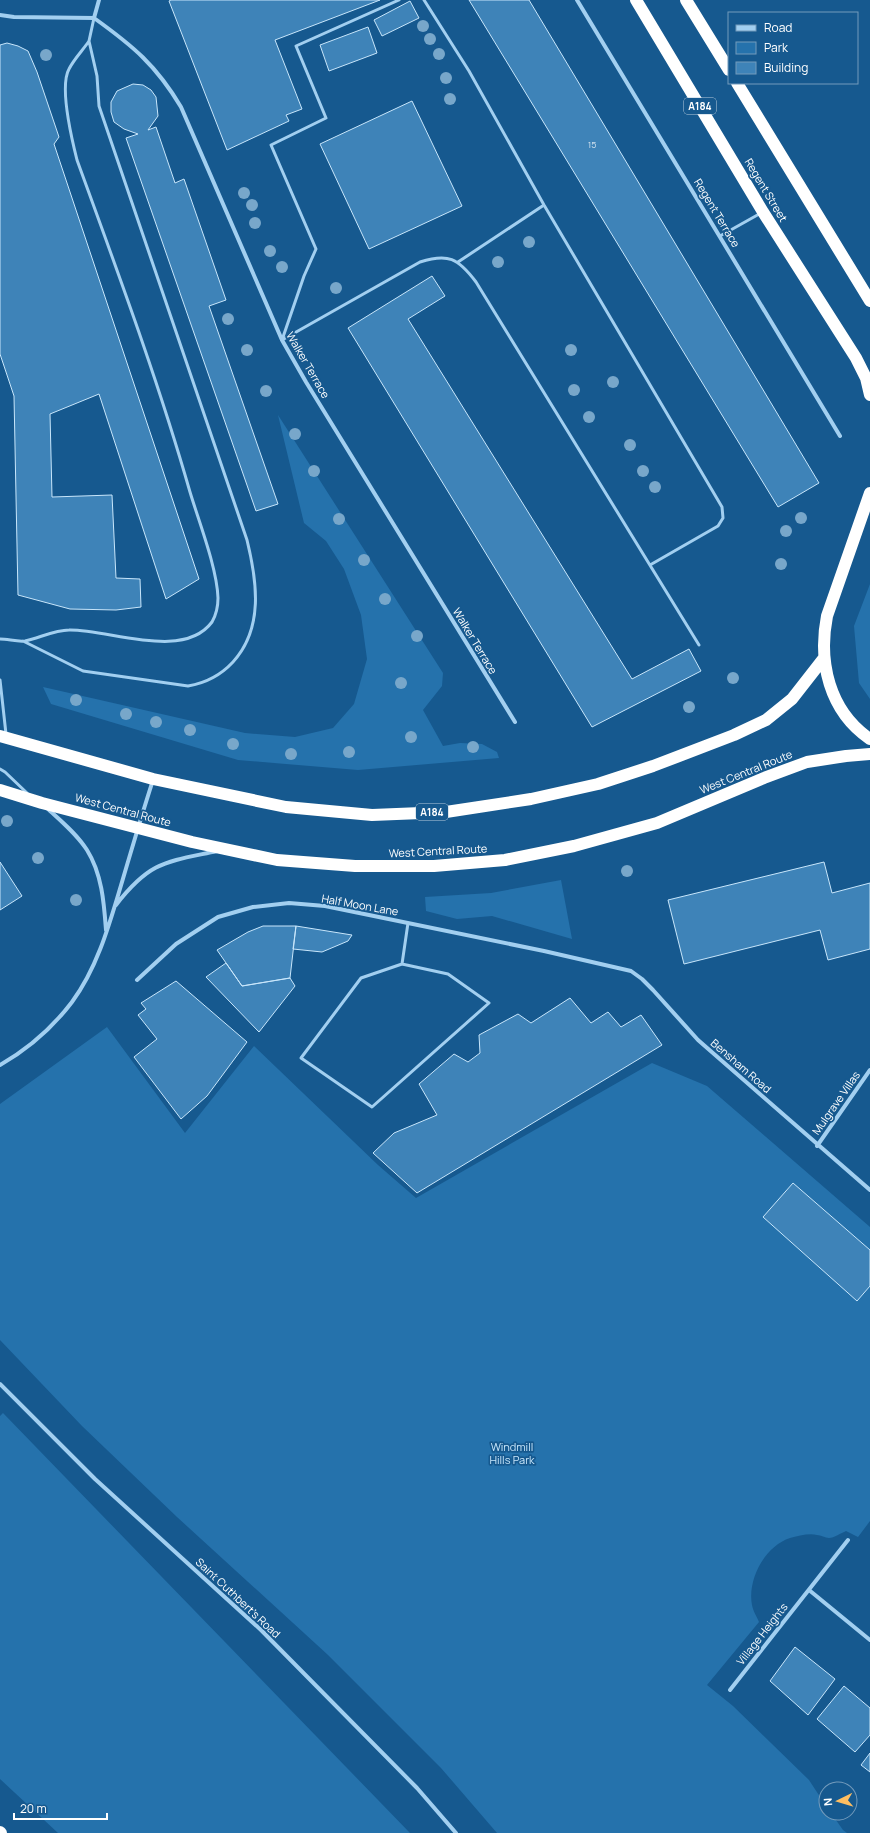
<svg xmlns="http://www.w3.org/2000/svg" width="870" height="1833" font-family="Manrope,sans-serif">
<rect width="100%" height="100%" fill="#16598f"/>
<path fill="#2572ac" d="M 278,415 L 443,673 L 442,686 L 423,710 L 443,746 L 460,743 L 482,744 L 497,752 L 499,758 L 358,770 L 238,760 L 51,704 L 43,687 L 245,733 L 295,737 L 333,728 L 354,704 L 367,659 L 361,615 L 344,569 L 326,541 L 304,523 Z
M 870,584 L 870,699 L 859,683 L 854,626 Z
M 561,880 L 572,939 L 492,916 L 457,919 L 426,911 L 425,897 L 491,893 Z
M 107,1027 L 185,1133 L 254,1046 L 378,1165 L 416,1198 L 652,1063 L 707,1086 L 870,1227 L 870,1521 L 858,1537 L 846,1531 C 841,1533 834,1538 829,1538 C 825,1538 821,1535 817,1535 C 809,1533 798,1536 790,1538 C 765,1546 747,1580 752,1605 C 753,1611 757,1617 759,1622 L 707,1685 L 733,1706 L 809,1780 L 826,1806 L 826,1813 L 831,1813 L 843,1830 L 847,1833 L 497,1833 L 441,1768 L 328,1655 L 177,1517 L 82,1426 L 0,1340 L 0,1104 Z
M 3,1413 L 410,1833 L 58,1833 L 0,1779 L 0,1416 Z"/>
<path fill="#3e83b8" stroke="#c8e6fb" d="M 171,0 L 380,0 L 275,40 L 302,109 L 286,115 L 289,121 L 227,150 L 169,1 Z
M 469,0 L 529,0 L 819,483 L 778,507 Z
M 410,1 L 419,18 L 382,36 L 374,20 Z
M 368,27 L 377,53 L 329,71 L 320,45 Z
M 7,43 L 18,46 L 28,51 L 37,72 L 59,137 L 54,144 L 199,579 L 166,599 L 99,394 L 50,414 L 52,497 L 112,495 L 116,578 L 140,579 L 141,607 L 116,610 L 70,609 L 18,595 L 14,396 L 0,354 L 0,45 Z
M 133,84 L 143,85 L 151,90 L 156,97 L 158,116 L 148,130 L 156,127 L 175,183 L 184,179 L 226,300 L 209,306 L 278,504 L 256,511 L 126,138 L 138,134 L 124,129 L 114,122 L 111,112 L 111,102 L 117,91 Z
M 412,101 L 462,206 L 369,249 L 320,144 Z
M 432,276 L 445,296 L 408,319 L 632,679 L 689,649 L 701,671 L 592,727 L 348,328 Z
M 0,862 L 22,896 L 0,910 Z
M 824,862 L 832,893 L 870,883 L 870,949 L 828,960 L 820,930 L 684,964 L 668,900 Z
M 263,926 L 296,926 L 290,978 L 242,986 L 217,950 L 248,932 Z
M 296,926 L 352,935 L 348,941 L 322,952 L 293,949 Z
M 226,963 L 242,986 L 290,978 L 295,986 L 259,1032 L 206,977 Z
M 176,981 L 247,1042 L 207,1096 L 181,1119 L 134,1057 L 157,1039 L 138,1015 L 146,1009 L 141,1003 Z
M 570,998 L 591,1023 L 608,1012 L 621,1027 L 641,1015 L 662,1045 L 417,1193 L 373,1153 L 394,1133 L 437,1115 L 419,1084 L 454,1054 L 468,1062 L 480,1053 L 479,1035 L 518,1014 L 531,1023 Z
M 793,1183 L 870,1250 L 870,1286 L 857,1301 L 763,1217 Z
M 795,1647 L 835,1679 L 808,1715 L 770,1681 Z
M 844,1686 L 870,1708 L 870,1735 L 855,1752 L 817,1719 Z
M 870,1753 L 870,1772 L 861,1765 Z"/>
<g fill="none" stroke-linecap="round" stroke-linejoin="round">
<path stroke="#a2cff0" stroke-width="3" d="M 424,0 L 469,71 L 544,205 L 722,507 L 723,518 L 718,526 L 650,565
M 720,236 L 761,213
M 458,262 L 544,205
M 282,340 L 420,262 C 448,253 458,258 476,282 L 699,645
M 282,340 L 304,276 L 316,249 L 271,145 L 326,118 L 296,46 L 399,0
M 0,639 C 8,639 17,642 25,641 C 39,638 55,630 69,630 C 109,629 183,661 212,622 C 216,615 218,606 218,598 C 217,568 199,522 190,492 C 158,380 117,270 77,160 C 72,140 59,87 69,69 C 74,59 83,50 89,41
M 23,641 L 83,671 L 188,686 C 206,683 220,676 233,662 C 264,628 257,581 247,540 L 99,106 L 97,76 L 89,41 L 94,18
M 0,680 L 6,734
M 0,769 L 5,772 L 27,793
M 402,964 L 448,974 L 489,1003 L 372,1107 L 301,1058 L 361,978 L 402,964 L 408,923"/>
<path stroke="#a2cff0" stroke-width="4" d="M 577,0 L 840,436
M 0,15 L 14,17 L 94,18
M 94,18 C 133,46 156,65 181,107 L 282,340 L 306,382 L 515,722
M 94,18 L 99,0
M 47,808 C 61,821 77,834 87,850 C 102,874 104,903 106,930
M 116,905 C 150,861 166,862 217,851
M 137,980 L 176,944 L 218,917 L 253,907 L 289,903 L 325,906 L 369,915 L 544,951 L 631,971 L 642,979 L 653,990 L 698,1040 L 870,1190
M 0,1065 C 28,1049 53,1027 72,1002 C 98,967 110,922 122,882 C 132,848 142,814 153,780
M 817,1146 L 870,1070
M 0,1384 L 95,1479 L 261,1630 L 417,1788 L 456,1833
M 809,1590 L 870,1640
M 730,1690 L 848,1540"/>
<path stroke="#fff" stroke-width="12" d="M 636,0 L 763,212 L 856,358 L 866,378 L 870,395
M 686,0 L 729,70
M 737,83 L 870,301
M 870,493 L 827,616 C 818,662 829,711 870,739
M 0,736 L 153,779 L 286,807 L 372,815 L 446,812 L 531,799 L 598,784 L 653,766 L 734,735 L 766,720 L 792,699 L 824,658
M 0,790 L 42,803 L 192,842 L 277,860 L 355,866 L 434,866 L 505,860 L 574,846 L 657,823 L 764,778 L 807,762 L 846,756 L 870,754
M 0,1832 L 1,1833"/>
</g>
<g fill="#78a7ca">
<circle cx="423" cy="26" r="6"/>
<circle cx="430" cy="39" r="6"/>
<circle cx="439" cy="54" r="6"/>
<circle cx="46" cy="55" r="6"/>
<circle cx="446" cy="78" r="6"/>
<circle cx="450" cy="99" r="6"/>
<circle cx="244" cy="193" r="6"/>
<circle cx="252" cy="205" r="6"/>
<circle cx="255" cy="223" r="6"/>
<circle cx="529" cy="242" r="6"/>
<circle cx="270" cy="251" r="6"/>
<circle cx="498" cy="262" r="6"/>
<circle cx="282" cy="267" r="6"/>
<circle cx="336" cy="288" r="6"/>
<circle cx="228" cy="319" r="6"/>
<circle cx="247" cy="350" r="6"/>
<circle cx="571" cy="350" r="6"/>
<circle cx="613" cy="382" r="6"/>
<circle cx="574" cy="390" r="6"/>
<circle cx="266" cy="391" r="6"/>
<circle cx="589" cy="417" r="6"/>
<circle cx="295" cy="434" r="6"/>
<circle cx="630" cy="445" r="6"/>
<circle cx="314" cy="471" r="6"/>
<circle cx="643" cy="471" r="6"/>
<circle cx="655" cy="487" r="6"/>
<circle cx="801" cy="518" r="6"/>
<circle cx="339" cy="519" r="6"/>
<circle cx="786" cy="531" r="6"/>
<circle cx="364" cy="560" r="6"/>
<circle cx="781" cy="564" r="6"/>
<circle cx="385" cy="599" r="6"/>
<circle cx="417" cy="636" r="6"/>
<circle cx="733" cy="678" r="6"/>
<circle cx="401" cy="683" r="6"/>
<circle cx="76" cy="700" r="6"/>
<circle cx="689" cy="707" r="6"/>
<circle cx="126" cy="714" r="6"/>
<circle cx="156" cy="722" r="6"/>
<circle cx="190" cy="730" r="6"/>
<circle cx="411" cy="737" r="6"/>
<circle cx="233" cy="744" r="6"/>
<circle cx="473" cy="747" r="6"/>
<circle cx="349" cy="752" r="6"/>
<circle cx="291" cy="754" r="6"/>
<circle cx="7" cy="821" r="6"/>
<circle cx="38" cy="858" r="6"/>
<circle cx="627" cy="871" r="6"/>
<circle cx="76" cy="900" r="6"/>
</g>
<g text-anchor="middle" stroke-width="3.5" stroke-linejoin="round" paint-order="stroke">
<g font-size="9" fill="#cfe0ed">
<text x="592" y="148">15</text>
</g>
<g fill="#16598f" stroke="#b9cddd" stroke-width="1">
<rect x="684" y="98" width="32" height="16" rx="3"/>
<rect x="416" y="804" width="32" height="16" rx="3"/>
</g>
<g font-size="10" font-weight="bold" fill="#fff">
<text x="700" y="110">A184</text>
<text x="432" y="816">A184</text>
</g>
<g font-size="11" fill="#fff" stroke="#16598f">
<text transform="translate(766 190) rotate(59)" y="4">Regent Street</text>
<text transform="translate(717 213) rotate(59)" y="4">Regent Terrace</text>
<text transform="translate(308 365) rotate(60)" y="4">Walker Terrace</text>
<text transform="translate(475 641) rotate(59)" y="4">Walker Terrace</text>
<text transform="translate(746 772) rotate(-22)" y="4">West Central Route</text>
<text transform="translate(123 810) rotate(15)" y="4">West Central Route</text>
<text transform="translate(438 851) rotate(-3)" y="4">West Central Route</text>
<text transform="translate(360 905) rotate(10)" y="4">Half Moon Lane</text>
<text transform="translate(741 1066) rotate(41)" y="4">Bensham Road</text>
<text transform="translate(836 1103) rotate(-55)" y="4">Mulgrave Villas</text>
<text transform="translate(238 1598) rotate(43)" y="4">Saint Cuthbert's Road</text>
<text transform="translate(762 1634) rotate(-52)" y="4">Village Heights</text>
</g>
<g font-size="11" fill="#c8e6fb" stroke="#16598f">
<text x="512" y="1451">Windmill<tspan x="512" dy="13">Hills Park</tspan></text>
</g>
</g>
<rect x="728" y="12" width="130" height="72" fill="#16598f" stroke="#739bbc"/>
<rect x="736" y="25" width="20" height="6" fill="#a2cff0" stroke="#739bbc"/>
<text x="764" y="32" font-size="12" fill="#ffffff">Road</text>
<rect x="736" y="42" width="20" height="12" fill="#2572ac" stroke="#739bbc"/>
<text x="764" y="52" font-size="12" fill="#ffffff">Park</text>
<rect x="736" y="62" width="20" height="12" fill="#3e83b8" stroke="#739bbc"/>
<text x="764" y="72" font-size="12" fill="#ffffff">Building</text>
<g transform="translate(838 1801) rotate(265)"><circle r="19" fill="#16598f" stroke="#739bbc"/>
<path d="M0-3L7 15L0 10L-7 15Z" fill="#ffbe61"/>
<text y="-6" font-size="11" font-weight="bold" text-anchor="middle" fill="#ffffff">N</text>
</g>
<path d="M14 1813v6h93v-6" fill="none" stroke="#ffffff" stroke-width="2"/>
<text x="20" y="1813" font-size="12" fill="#ffffff" stroke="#16598f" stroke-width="3" paint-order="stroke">20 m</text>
</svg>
